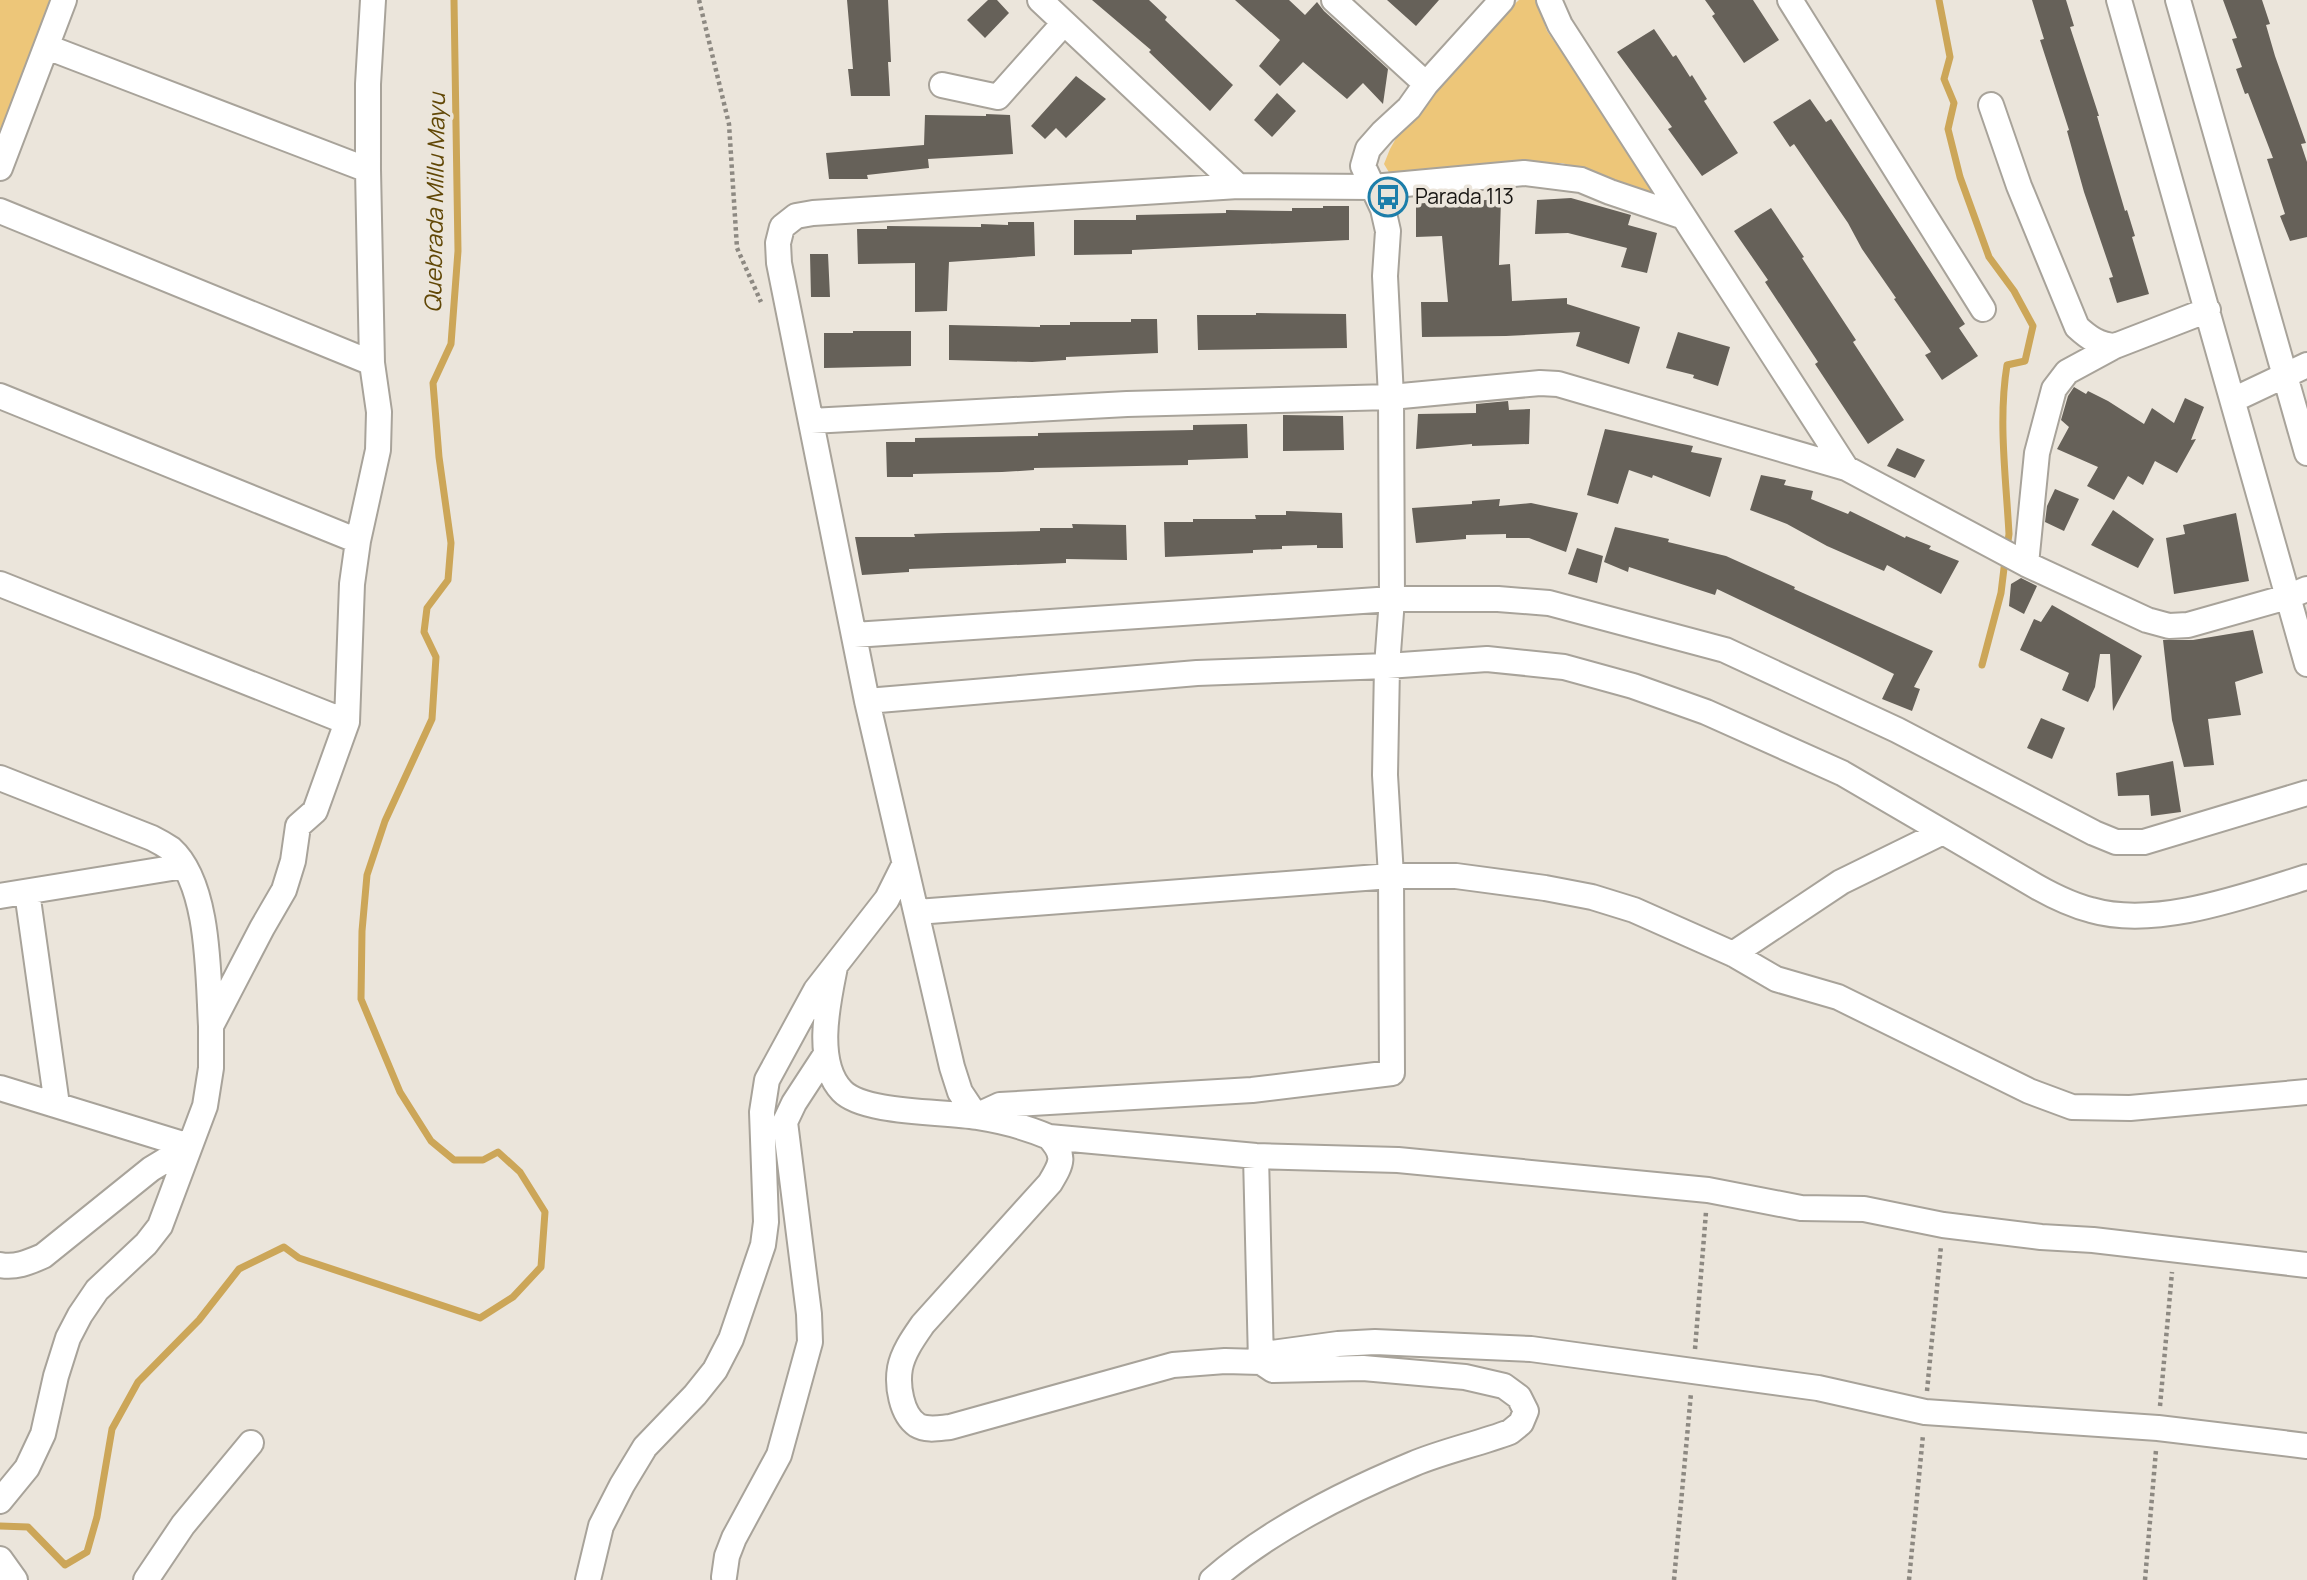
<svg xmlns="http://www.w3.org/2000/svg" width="2307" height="1580" font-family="Manrope,sans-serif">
<rect width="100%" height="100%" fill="#ebe5db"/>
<path fill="#edc679" d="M 0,0 L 52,0 L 0,141 Z
M 1519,0 L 1536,0 L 1547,31 L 1664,201 L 1594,172 L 1562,163 L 1390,174 L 1384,164 L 1390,149 L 1399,133 L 1487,29 Z"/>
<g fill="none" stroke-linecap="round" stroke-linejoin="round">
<path stroke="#cca658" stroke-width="7" d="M 1939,0 L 1950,57 L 1944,79 L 1954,103 L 1948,129 L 1960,177 L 1989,257 L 2014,291 L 2033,326 L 2025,361 L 2007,365 C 1998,420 2006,478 2009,534 L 2007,548
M 1982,665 L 2001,593 L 2005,560
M 0,1526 L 28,1527 L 65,1565 L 87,1552 L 97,1517 L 112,1429 L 138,1382 L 199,1320 L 239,1269 L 284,1247 L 299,1258 L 480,1318 L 513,1297 L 541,1267 L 545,1212 L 520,1172 L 498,1152 L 483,1160 L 454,1160 L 431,1141 L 400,1092 L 361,999 L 362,931 L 367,875 L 385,821 L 432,719 L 436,657 L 424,632 L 427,608 L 448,580 L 451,543 L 439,457 L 433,383 L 451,344 L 458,251 L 454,0"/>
</g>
<path fill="#666159" d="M 847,0 L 888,0 L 891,62 L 888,62 L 890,96 L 851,96 L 848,69 L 853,69 Z
M 988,0 L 997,0 L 1009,13 L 985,38 L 967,20 Z
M 1092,0 L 1149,0 L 1167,17 L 1165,20 L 1233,85 L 1210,111 L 1149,52 L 1151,50 Z
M 1235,0 L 1289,0 L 1305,15 L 1317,2 L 1324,11 L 1388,69 L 1383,104 L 1363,83 L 1347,99 L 1303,62 L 1280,86 L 1259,66 L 1280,40 Z
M 1387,0 L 1439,0 L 1416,26 Z
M 1705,0 L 1753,0 L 1779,40 L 1744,63 L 1712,16 L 1715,14 Z
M 2032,0 L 2066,0 L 2074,26 L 2070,27 L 2099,116 L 2097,116 L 2125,211 L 2127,210 L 2135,236 L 2132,237 L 2149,294 L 2117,303 L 2109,278 L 2113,277 L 2084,192 L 2067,131 L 2069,130 L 2040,40 L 2044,39 Z
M 2223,0 L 2262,0 L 2270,24 L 2266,25 L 2275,56 L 2306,143 L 2301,144 L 2307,162 L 2307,237 L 2290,241 L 2280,216 L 2285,214 L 2267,159 L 2273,158 L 2248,93 L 2245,94 L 2236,69 L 2242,67 L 2232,39 L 2237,38 Z
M 1654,29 L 1673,57 L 1676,55 L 1690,77 L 1692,75 L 1707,99 L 1704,101 L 1738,153 L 1702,176 L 1668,129 L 1672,127 L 1617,52 Z
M 1076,76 L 1106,99 L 1066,138 L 1056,128 L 1045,139 L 1031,126 Z
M 1277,93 L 1296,111 L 1272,137 L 1254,120 Z
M 1810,99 L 1826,122 L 1831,119 L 1965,324 L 1959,328 L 1978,356 L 1942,380 L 1925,355 L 1931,352 L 1894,299 L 1896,298 L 1862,249 L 1848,223 L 1794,144 L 1790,147 L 1773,122 Z
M 986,114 L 1010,115 L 1013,154 L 928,159 L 929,168 L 867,175 L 868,179 L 829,179 L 826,153 L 924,145 L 925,115 L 986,116 Z
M 1470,198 L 1470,201 L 1501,199 L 1499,265 L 1510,264 L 1512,301 L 1567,298 L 1567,304 L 1640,327 L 1629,364 L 1576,346 L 1580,332 L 1506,336 L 1422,337 L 1421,302 L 1448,302 L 1442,236 L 1416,237 L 1416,204 Z
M 1571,198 L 1631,215 L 1628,225 L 1657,233 L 1647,273 L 1621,267 L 1627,248 L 1568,233 L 1535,234 L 1537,200 Z
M 1323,206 L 1349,206 L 1349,240 L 1132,250 L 1132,254 L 1074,255 L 1074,220 L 1136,220 L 1136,215 L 1226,213 L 1226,210 L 1292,211 L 1292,208 L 1323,208 Z
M 1771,208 L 1804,257 L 1802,258 L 1856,340 L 1853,342 L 1904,420 L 1868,444 L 1815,364 L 1818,362 L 1765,282 L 1768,280 L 1734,231 Z
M 1008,222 L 1034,222 L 1035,256 L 949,262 L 947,311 L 915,312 L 915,263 L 858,264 L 857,229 L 887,229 L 887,226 L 981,227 L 981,224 L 1008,225 Z
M 810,254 L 828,254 L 830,297 L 811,297 Z
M 1256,313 L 1346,314 L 1347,348 L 1198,350 L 1197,315 L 1256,315 Z
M 1131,319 L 1157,319 L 1158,353 L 1066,357 L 1066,360 L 1032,362 L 949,360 L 949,325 L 1040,327 L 1040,325 L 1070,325 L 1070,322 L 1131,322 Z
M 853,331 L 911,331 L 911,366 L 824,368 L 824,333 L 853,333 Z
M 1678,332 L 1730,347 L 1718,386 L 1693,378 L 1694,375 L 1666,368 Z
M 2074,387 L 2086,394 L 2088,391 L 2108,401 L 2144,424 L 2152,408 L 2174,423 L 2185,398 L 2204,407 L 2191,440 L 2196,439 L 2177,473 L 2155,461 L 2143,485 L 2128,476 L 2114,500 L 2087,486 L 2098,467 L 2057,449 L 2069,427 L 2061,420 L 2068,396 Z
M 1508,401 L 1509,410 L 1530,409 L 1529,444 L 1472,446 L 1472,444 L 1416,449 L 1418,414 L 1476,413 L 1476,404 Z
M 1283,415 L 1343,416 L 1344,450 L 1283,451 Z
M 1247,424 L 1248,458 L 1188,460 L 1188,465 L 1034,468 L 1034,470 L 1002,472 L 913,474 L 913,477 L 887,477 L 886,442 L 915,442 L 915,438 L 1038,436 L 1038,433 L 1193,430 L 1193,425 Z
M 1605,429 L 1693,446 L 1691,452 L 1722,458 L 1710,497 L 1653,475 L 1652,478 L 1629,470 L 1618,504 L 1587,495 Z
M 1897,448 L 1925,460 L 1915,478 L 1887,466 Z
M 1761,475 L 1786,480 L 1784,485 L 1813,491 L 1811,499 L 1848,514 L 1850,511 L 1905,538 L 1906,536 L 1931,546 L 1929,549 L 1959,561 L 1941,594 L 1887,565 L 1884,571 L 1827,546 L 1787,524 L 1750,510 Z
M 2055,489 L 2079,499 L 2064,531 L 2045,522 L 2047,506 Z
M 1500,499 L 1499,506 L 1531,503 L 1578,513 L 1566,552 L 1529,538 L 1506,538 L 1506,534 L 1466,535 L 1466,539 L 1416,543 L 1412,508 L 1472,504 L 1472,501 Z
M 2113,510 L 2154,539 L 2138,568 L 2091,545 Z
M 1286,511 L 1342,513 L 1343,548 L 1317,548 L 1317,545 L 1282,546 L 1282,549 L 1253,550 L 1253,553 L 1165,557 L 1164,522 L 1193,522 L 1193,519 L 1256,519 L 1255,515 L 1286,515 Z
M 2236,513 L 2249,581 L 2174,594 L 2166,538 L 2185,534 L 2183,525 Z
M 1072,524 L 1126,525 L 1127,560 L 1066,559 L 1066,563 L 909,569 L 909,572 L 862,575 L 855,537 L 915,537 L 914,534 L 945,533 L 1040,531 L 1040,528 L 1073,528 Z
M 1615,527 L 1669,539 L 1668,542 L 1726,556 L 1795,587 L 1794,589 L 1933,651 L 1914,687 L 1920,689 L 1912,711 L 1882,699 L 1894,674 L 1860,657 L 1717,589 L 1715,595 L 1629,567 L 1628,572 L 1604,562 Z
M 1577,548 L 1603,556 L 1597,583 L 1568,574 Z
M 2021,578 L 2037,586 L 2024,614 L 2009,606 L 2011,584 Z
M 2052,605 L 2142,656 L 2113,711 L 2110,654 L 2100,654 L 2095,687 L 2088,702 L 2062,690 L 2069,673 L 2020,650 L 2034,619 L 2041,622 Z
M 2253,630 L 2263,673 L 2235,682 L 2241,715 L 2208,719 L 2214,765 L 2184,767 L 2172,720 L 2163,640 L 2193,640 Z
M 2041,718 L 2065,728 L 2052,759 L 2027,748 Z
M 2173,761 L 2181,812 L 2151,816 L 2149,795 L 2118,796 L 2116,773 Z"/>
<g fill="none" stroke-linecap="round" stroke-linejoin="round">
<defs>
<path id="minor" d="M 1040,0 L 1238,186
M 1334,0 L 1426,84
M 1549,0 L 1560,25 L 1846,468
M 1790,0 L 1983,309
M 2119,0 L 2307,664
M 2178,0 L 2307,453
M 47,47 L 368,170
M 942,85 L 998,97 L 1064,23
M 1991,105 L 2019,186 L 2077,327 C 2089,338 2099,345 2115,346
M 0,168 L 64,0
M 0,211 L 372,363
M 0,396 L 358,541
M 2233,400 L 2307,365
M 811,421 L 1127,404 L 1391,397 L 1540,383 L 1558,384 L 1846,468 L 2026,564 L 2147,620 L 2169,626 L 2188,625 L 2287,597 L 2307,589
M 2026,564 L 2037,453 L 2054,389 L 2067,372 L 2115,346 L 2208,310
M 0,584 L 347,722
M 854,635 L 1392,599 L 1498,599 L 1549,603 L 1725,650 L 1897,730 L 2094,833 L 2116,842 L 2144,842 L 2307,793
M 867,701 L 1197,673 L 1387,666 L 1487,659 L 1564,667 L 1633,686 L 1706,712 L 1842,773 L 2027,881 C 2047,893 2068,904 2091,910 C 2156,929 2245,896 2307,877
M 0,778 L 152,838 C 158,841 165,845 171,849 C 210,884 208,976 211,1026
M 27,892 L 57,1105
M 0,896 L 184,866
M 917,912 L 1391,876 L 1456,876 L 1545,888 L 1592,897 L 1634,910 L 1733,954 L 1776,979 L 1838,997 L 2029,1091 L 2072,1107 L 2130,1108 L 2307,1092
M 1733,954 L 1841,882 L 1943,832
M 835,967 C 828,1002 814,1062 842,1091 C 864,1114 945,1111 977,1117 C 1002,1121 1026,1127 1049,1137 L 1256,1156 L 1398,1160 L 1708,1190 L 1801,1208 L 1864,1209 L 1943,1225 L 2041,1237 L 2093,1240 L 2307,1265
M 0,1088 L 189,1146
M 976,1116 L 960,1092 L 952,1067 L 867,701 L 779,263 L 778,243 L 782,227 L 796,216 L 813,213 L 1238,186 L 1373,187 L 1524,173 L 1581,180 L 1610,192 L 1684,217
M 976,1116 L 1000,1105 L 1252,1090 L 1392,1073 L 1391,876 L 1385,775 L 1387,666 L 1392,599 L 1391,397 L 1385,276 L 1388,231 L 1383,209 L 1363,166 L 1368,149 L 1383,132 L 1409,108 L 1426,84 L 1502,0
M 1049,1137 C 1066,1156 1062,1163 1050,1183 L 923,1324 C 914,1337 903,1352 900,1368 C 897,1385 901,1414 917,1425 C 927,1431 939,1428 950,1427 L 1173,1365 L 1225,1361 L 1261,1362 L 1273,1370 L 1363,1368 L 1465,1377 L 1504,1386 L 1519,1397 L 1526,1411 L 1521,1423 L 1510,1432 C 1478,1444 1444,1451 1413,1464 C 1343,1493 1269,1530 1212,1580
M 1256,1156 L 1261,1362
M 0,1265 C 16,1268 29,1262 43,1256 L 151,1169 L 189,1146
M 1261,1362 L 1272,1353 L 1338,1344 L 1375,1342 L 1531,1349 L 1818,1388 L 1925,1412 L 2158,1428 L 2307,1446
M 0,1501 L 27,1468 L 43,1434 L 56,1376 L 68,1338 L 80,1315 L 97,1290 L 146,1244 L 160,1226 L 205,1106 L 211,1068 L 211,1026 L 262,928 L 284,890 L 293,861 L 298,826 L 315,811 L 347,722 L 352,584 L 358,541 L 378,450 L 379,412 L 372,363 L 368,170 L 368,84 L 373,0
M 0,1559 L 15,1580
M 724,1577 L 727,1556 L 734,1538 L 779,1455 L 810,1342 L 809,1314 L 785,1122 L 794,1103 L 826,1054
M 146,1580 L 183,1525 L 251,1443
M 588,1580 L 601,1526 L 622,1485 L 645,1447 L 695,1395 L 715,1370 L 731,1339 L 763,1245 L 766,1222 L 762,1112 L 767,1080 L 816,990 L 887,899 L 904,865"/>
</defs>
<use href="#minor" stroke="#a8a39a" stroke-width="28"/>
<path stroke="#8d8982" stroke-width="4.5" stroke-dasharray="3.5 3.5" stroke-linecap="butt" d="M 699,0 L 729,124 L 737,248 L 761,302
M 1695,1349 L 1706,1212
M 1927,1391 L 1941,1246
M 2160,1406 L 2172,1272
M 1674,1580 L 1691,1393
M 1909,1580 L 1923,1435
M 2145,1580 L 2156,1450"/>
<use href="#minor" stroke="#fff" stroke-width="24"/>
</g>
<defs>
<symbol id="bus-ring" viewBox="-11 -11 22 22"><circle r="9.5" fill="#ebe5db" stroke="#1c7eaa" stroke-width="1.5"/><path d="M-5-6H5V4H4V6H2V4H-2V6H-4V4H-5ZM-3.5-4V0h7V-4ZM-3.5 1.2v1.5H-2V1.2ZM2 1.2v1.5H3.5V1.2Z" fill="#1c7eaa"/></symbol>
</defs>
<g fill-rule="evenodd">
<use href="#bus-ring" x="1366" y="175" width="44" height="44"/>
</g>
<g text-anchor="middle" stroke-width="7" stroke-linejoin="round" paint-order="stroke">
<g font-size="21" fill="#171512" stroke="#ebe5db" text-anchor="start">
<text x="1415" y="204">Parada 113</text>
</g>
<g font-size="23" font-style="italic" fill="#614706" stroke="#ebe5db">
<text transform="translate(435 203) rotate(-89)" y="8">Quebrada Millu Mayu</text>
</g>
</g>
</svg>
